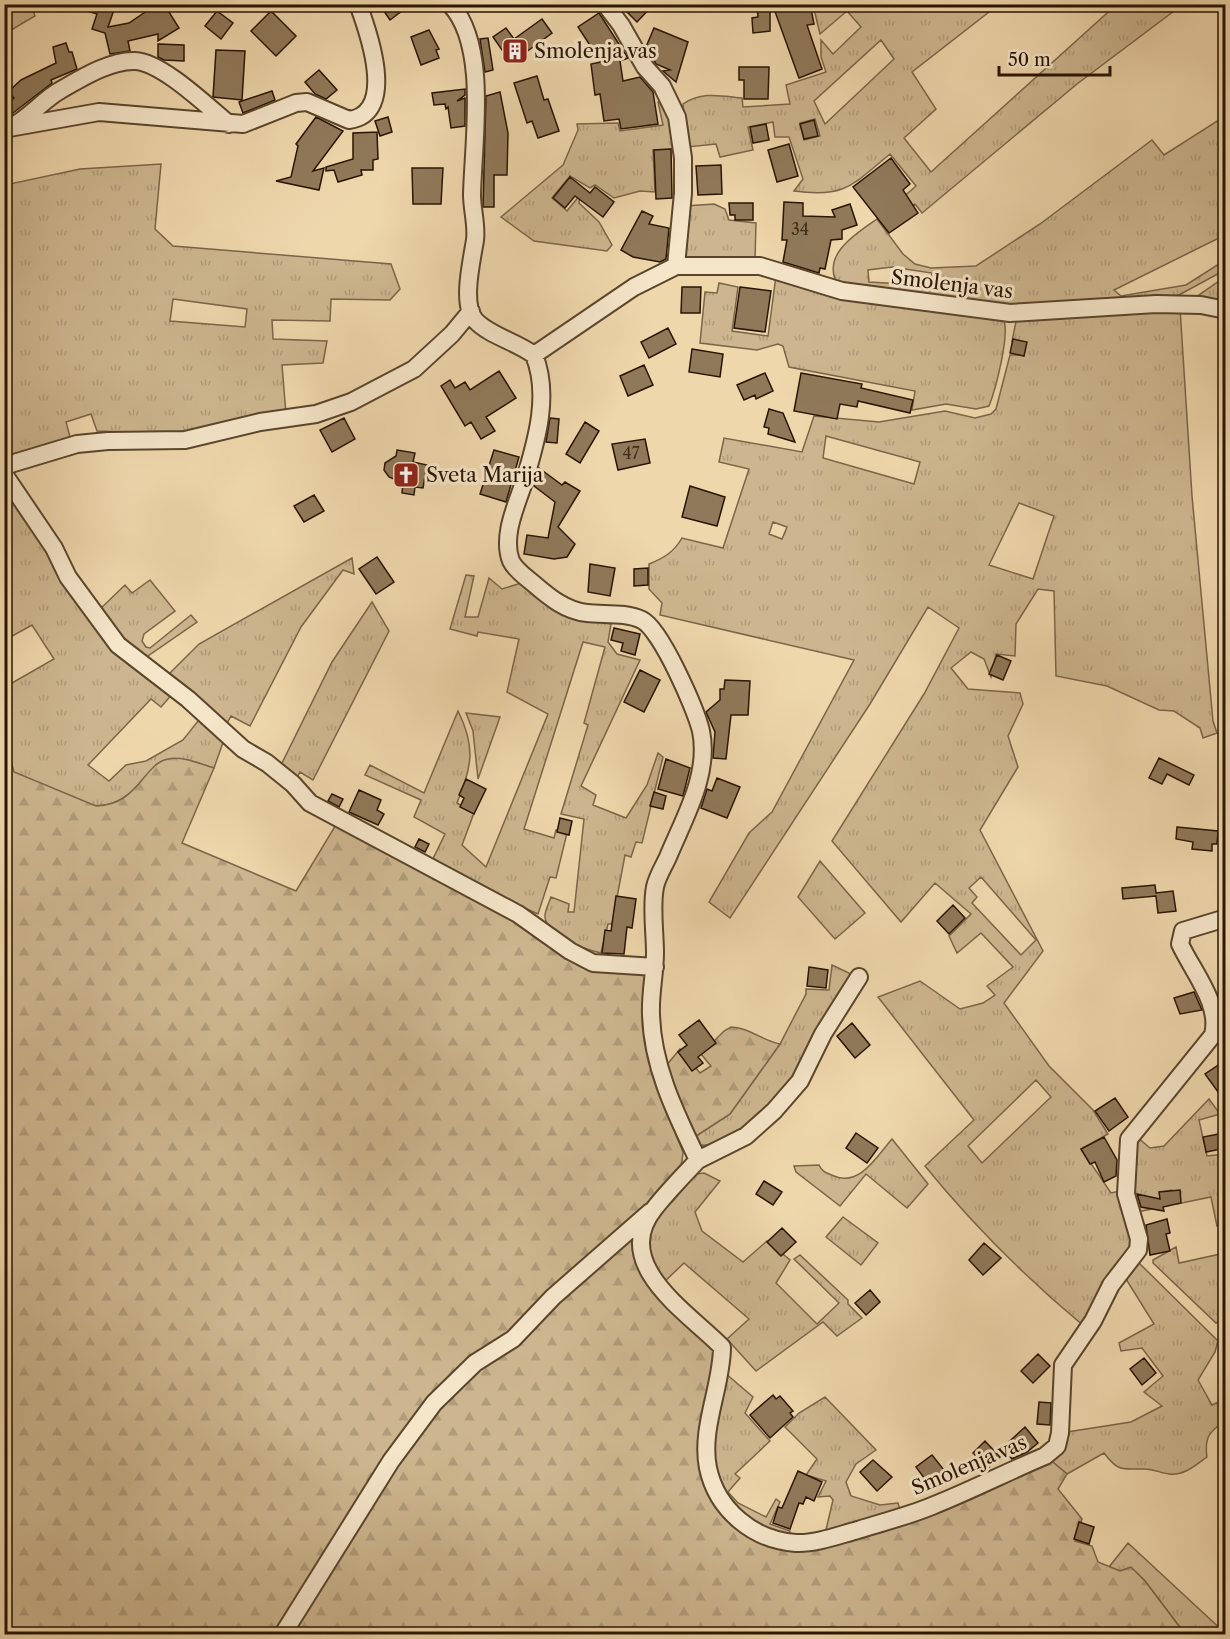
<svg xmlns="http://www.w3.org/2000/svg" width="1230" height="1639" font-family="'Libre Caslon Text',serif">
<defs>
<pattern id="grass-tufts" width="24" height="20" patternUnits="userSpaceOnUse" patternTransform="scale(1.5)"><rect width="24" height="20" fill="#cdb68f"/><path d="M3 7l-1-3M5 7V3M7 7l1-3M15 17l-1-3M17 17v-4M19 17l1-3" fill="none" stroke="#b09c7a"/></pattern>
<pattern id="forest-firs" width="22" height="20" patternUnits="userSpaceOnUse" patternTransform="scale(1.5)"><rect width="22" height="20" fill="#cdb68f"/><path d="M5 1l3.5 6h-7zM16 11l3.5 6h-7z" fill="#b09c7a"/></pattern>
</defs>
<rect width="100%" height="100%" fill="#efd7ac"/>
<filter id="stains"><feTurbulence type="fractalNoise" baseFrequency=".00333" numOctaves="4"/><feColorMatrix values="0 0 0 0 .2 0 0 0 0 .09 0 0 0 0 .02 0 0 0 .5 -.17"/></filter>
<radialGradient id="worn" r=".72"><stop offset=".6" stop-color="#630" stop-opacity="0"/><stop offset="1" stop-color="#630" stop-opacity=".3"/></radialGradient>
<path fill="url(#grass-tufts)" stroke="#7b6548" stroke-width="1.5" fill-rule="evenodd" d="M 4,5 L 31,5 L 35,16 L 8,32 L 5,26 Z
M 813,5 L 998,5 L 912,72 L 936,109 L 904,138 L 931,172 L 1116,5 L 1182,5 L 1077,84 L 922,213 L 915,204 L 905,210 L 899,201 L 916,186 L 890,154 C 852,185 846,198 794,191 L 803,179 L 789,137 L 775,137 L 773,122 L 748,127 L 753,150 L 720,157 L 716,144 L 687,147 L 683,104 C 702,91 721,96 742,98 L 743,107 L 790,104 L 786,85 L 826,72 L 821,57 L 821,40 L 833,54 L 861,27 L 847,11 L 820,34 ZM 881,40 L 894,59 L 825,124 L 814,101 ZM 815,119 L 820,136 L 804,140 L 800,123 Z
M 662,99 L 669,110 L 676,149 L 653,150 L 655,192 L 640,191 L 614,198 L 595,185 L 590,188 L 570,176 L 552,198 L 567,211 L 580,195 L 579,203 L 599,222 L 612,245 L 607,251 L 534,241 L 501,217 L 563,165 L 578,130 L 577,124 L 618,123 L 620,131 L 663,125 L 658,102 Z
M 1225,116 L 1225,235 L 1114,290 L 1121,296 L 1186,285 L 1225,260 L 1225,270 L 1179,295 L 1155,299 L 1001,308 L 839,287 C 819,256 855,234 877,219 L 903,254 L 915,264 L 931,268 L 976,266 L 1040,224 L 1152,140 L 1164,155 ZM 892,267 L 932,273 L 931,277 L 903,284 L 869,282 L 868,270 Z
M 161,164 L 155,229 L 173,246 L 391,264 L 400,289 L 390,300 L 331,299 L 330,321 L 272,320 L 273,339 L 327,341 L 323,363 L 282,365 L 286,414 L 170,434 L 97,431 L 91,414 L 66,422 L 70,437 L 5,459 L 5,185 L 80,169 ZM 173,299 L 247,309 L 245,327 L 170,321 Z
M 714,204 L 725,209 L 729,220 L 756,223 L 755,260 L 684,259 L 685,206 Z
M 776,276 L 1003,319 C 1011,332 995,391 989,406 L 976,409 L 946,404 L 912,410 L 915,391 L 789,367 L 783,346 L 778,344 L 757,350 L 700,343 L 705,292 L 717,293 L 719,283 L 738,287 L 732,331 L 768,336 Z
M 1225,277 L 1225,304 L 1199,299 L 1199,295 Z
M 1180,308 L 1192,496 L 1213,721 L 1217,733 L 1203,738 L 1200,728 L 1174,711 L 1159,710 L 1107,686 L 1056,676 L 1054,591 L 1038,589 L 1016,624 L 1015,656 L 996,654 L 991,677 L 984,659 L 971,652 L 951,668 L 968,689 L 1020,693 L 1023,704 L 1008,736 L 1018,767 L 980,830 L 1043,951 L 1004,1003 L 1049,1066 L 1093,1110 L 1108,1134 L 1081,1149 L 1111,1193 L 1120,1191 L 1135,1244 L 1085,1327 C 1026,1278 973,1225 925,1166 L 974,1120 L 878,997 L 920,981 L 960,1009 L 983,1003 L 995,995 L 987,986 L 1013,967 L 981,933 L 957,953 L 949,936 L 971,914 L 935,883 L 901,922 L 832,841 L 924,694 L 959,628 L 928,607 L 870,704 L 730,918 L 709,902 L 749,833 L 772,812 L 854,660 L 660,615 L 662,603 L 649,589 L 649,564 C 664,558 674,552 682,538 L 723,548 L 749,469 L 719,462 L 724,438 L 802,452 L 814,416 L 879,422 L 945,411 L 975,418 L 991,414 L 996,409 L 1010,355 L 1022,355 L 1023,342 L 1012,341 L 1017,317 ZM 826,436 L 920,462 L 914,484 L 823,458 ZM 1019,503 L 1054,516 L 1033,579 L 989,565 ZM 773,522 L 787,527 L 782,539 L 769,534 ZM 981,877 L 1036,940 L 1021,955 L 972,903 L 977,897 L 969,888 ZM 1036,1080 L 1051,1097 L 982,1163 L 968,1146 Z
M 5,484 L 67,581 L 174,692 L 161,707 L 151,699 L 88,765 L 109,781 L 126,765 L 146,761 L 183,740 L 202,716 L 225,737 L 214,768 L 188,760 L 157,764 C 140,784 124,806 96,806 L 5,789 L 5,687 L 54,659 L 32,625 L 5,640 L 7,629 Z
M 352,558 L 354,574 L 343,570 L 301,627 L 250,726 L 231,716 L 224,729 L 168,675 L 199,644 Z
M 466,575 L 474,576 L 465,617 L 478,617 L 489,578 L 502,589 L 521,583 C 550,613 572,616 611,624 L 608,642 L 617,654 L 640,660 L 581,786 L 596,795 L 593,805 L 626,818 L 647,785 L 658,753 L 663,757 L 642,843 L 636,842 L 631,857 L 625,855 L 612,924 L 608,924 L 601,953 C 586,950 545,935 545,916 C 545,910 549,903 551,897 L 569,904 L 568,912 L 574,912 L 584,819 L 561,814 L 588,725 L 584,723 L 605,647 L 583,642 L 524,829 L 554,838 L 556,830 L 567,833 L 556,878 L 550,877 L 538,914 L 430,865 L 445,834 L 414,817 L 421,800 L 365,775 L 370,765 L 424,793 L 458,711 C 476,747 472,767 457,803 L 474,813 L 462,845 L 486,867 L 548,714 L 507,692 L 519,639 L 478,632 L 477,636 L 450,629 Z
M 150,580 L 175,611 L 144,634 L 142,641 L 146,647 L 150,648 L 191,615 L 197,622 L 142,660 L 97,612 L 125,585 L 132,593 Z
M 372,602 L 389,631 L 313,780 L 300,772 L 295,781 L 279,769 L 332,662 Z
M 466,713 L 500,717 L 478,779 L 473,731 Z
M 820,861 L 865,913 L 835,939 L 798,897 Z
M 832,965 L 849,973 L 852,979 C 823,1027 761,1159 693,1144 L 690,1140 L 730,1114 L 780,1044 L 806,994 L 806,989 L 829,990 Z
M 1209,1099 L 1220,1114 L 1199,1120 L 1207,1156 L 1225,1154 L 1225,1224 L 1217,1226 L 1211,1197 L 1177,1204 L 1172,1190 L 1160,1192 L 1162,1207 L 1137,1212 L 1134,1194 L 1136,1136 L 1150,1148 L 1164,1146 Z
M 892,1139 L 928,1184 L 907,1208 L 866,1174 L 840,1206 L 796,1172 L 794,1166 L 819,1165 C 822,1172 827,1173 834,1176 C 860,1187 877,1156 892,1139 Z
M 704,1173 L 720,1181 L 695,1212 L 702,1231 L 743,1262 L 767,1241 L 790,1260 L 776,1283 L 817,1324 L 839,1303 L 794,1259 L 800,1255 L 848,1300 L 848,1304 L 862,1318 L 837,1336 L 823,1322 L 756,1371 L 727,1339 L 749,1319 L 684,1263 L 661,1285 L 650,1271 L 649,1223 L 673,1201 L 696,1174 Z
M 843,1217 L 878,1243 L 861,1265 L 826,1237 Z
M 1176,1247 L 1179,1263 L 1225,1253 L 1225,1319 L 1216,1323 L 1153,1263 L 1153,1260 Z
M 1139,1263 L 1218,1341 L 1215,1352 L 1198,1380 L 1212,1405 L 1225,1399 L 1225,1421 C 1210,1431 1204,1437 1207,1457 C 1196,1465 1184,1476 1169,1474 C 1161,1473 1153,1469 1145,1469 C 1123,1468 1120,1474 1104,1453 L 1067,1474 L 1048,1458 L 1067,1432 L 1131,1422 L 1162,1406 L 1144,1392 L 1163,1376 L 1142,1348 L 1121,1351 L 1119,1343 L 1154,1324 L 1126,1279 L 1126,1273 Z
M 725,1373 L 753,1397 L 745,1413 L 770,1441 L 735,1474 L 740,1478 L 728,1492 L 738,1503 L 766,1517 L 776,1499 L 780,1502 L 770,1524 L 790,1531 L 788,1538 L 768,1531 L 727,1503 L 711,1449 Z
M 825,1397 L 876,1450 L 856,1464 L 846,1482 L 851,1496 L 880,1505 L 898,1503 L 901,1513 L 825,1534 L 833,1500 L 830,1496 L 818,1497 L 826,1481 L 806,1475 L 817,1459 L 785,1427 L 799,1413 Z
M 1128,1543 L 1225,1633 L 1225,1634 L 1185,1634 L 1145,1581 L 1131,1568 L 1120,1571 L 1109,1567 Z"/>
<path fill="url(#forest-firs)" stroke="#7b6548" stroke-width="1.5" d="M 4,736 L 14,772 L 96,806 C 138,806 144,763 168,759 C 183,756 200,764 214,768 L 182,843 L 296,891 L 337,823 L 555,942 L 644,971 L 650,979 L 667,1113 L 683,1152 L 681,1170 L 637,1250 L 714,1351 L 712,1495 L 796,1547 L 1048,1458 L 1067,1474 L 1058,1489 L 1082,1519 L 1075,1541 L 1092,1546 L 1098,1562 L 1120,1571 L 1131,1567 L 1145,1581 L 1185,1634 L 5,1634 Z
M 731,1027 C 748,1027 763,1041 780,1044 L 730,1114 L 690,1140 L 665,1067 L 680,1049 L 700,1073 L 711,1066 L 701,1054 L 724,1031 Z"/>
<path fill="#90795a" stroke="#291401" stroke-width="1.5" d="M 74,4 L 116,4 L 108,27 L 129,23 L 157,4 L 164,4 L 179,28 L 158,41 L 158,34 L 128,41 L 130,51 L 110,54 L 105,33 L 92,29 L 97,14 L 74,7 Z
M 379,4 L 411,4 L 390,20 Z
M 619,4 L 654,4 L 637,22 Z
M 810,4 L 814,24 L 807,25 L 822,69 L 799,78 L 773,6 Z
M 770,6 L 770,31 L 753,33 L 752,18 L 758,17 L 757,7 Z
M 217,11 L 233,23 L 221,39 L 205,26 Z
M 271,11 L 296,36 L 276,56 L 251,31 Z
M 599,13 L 628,58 L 620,61 L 623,81 L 640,77 L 653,92 L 658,124 L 621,129 L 619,119 L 604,121 L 600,94 L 595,95 L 591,64 L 601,62 L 578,27 Z
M 542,19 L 552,33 L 511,63 L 493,37 L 506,28 L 514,39 Z
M 654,28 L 688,42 L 676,82 L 663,71 L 670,70 L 656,64 L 646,47 Z
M 429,30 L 439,49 L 436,50 L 439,58 L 421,65 L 411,37 Z
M 488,38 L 493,70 L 485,72 L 480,39 Z
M 66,43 L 69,52 L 72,52 L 77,69 L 51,80 L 52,83 L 9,116 L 4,107 L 14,98 L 8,92 L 21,80 L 56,63 L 53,47 Z
M 158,44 L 184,45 L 184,61 L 164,60 L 158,57 Z
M 216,50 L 245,51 L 242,100 L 213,97 Z
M 739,67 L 769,67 L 768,99 L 744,99 L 744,80 L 739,80 Z
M 319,70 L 337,90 L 326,99 L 315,94 L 305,82 Z
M 537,76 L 544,100 L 548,99 L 559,131 L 538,138 L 532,121 L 527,123 L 514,83 Z
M 465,89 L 465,95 L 457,101 L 465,98 L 465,126 L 451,128 L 448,107 L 446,109 L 445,104 L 434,105 L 432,93 Z
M 272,91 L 275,100 L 243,113 L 239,102 Z
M 500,92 L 508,133 L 507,175 L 494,175 L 494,207 L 483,207 L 486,96 Z
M 316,117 L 343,131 L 313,171 L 324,168 L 319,190 L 276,181 L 291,177 L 298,146 L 296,144 Z
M 388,117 L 392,132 L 380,136 L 375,121 Z
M 814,120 L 818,136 L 804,139 L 800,124 Z
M 766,124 L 769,140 L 753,143 L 750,127 Z
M 377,132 L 378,159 L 373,160 L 373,170 L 361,170 L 362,175 L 338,182 L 334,170 L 326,171 L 326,167 L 353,159 L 353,133 Z
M 789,144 L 798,176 L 777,182 L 768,150 Z
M 671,149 L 672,198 L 656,199 L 654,150 Z
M 891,158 L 910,184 L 903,190 L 918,213 L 889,233 L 853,187 Z
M 721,165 L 722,194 L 698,195 L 696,166 Z
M 412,168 L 443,168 L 441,204 L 413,204 Z
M 570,177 L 590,193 L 595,187 L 614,202 L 603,217 L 575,196 L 565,208 L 553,198 Z
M 784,202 L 803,203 L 803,216 L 835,217 L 832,210 L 850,204 L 857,225 L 842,230 L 842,239 L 831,240 L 825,269 L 820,268 L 819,273 L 783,262 L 787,240 L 782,240 Z
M 729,203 L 753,203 L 753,220 L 735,220 L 735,215 L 730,215 Z
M 642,211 L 653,216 L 649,224 L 669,228 L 666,259 L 660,262 L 633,257 L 621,250 Z
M 682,287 L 701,287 L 700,313 L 681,313 Z
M 740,287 L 771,291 L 765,332 L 734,328 Z
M 668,328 L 676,344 L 649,358 L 641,342 Z
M 1013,339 L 1027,342 L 1024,356 L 1010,353 Z
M 692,349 L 723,354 L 720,377 L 689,372 Z
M 644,365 L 653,385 L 628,396 L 620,376 Z
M 499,371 L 516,398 L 486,417 L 495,431 L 481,439 L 471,422 L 465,426 L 441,386 L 450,380 L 455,388 L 465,382 L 470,390 Z
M 765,373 L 773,391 L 756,399 L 755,395 L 744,400 L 737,385 Z
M 801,373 L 862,384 L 861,388 L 913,400 L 910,413 L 858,401 L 857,407 L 840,404 L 837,419 L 794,411 Z
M 769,409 L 783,413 L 795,442 L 768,434 L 769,428 L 764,427 Z
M 344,418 L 355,439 L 332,452 L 320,430 Z
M 550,418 L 559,419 L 557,443 L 546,442 Z
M 585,422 L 599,431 L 580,463 L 566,454 Z
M 645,439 L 650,463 L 618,470 L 612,444 Z
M 397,450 L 415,453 L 413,462 L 427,465 L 423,488 L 415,487 L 414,495 L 402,493 L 403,483 L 389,477 L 384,470 L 385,463 L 396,456 Z
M 494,450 L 519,457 L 506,502 L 480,494 Z
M 539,468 L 562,485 L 565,482 L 580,491 L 558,527 L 575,544 L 567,557 L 554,559 L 524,554 L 527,535 L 548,538 L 555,502 L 534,486 Z
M 690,486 L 725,497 L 717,526 L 682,517 Z
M 314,495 L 324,511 L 304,522 L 294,506 Z
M 377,557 L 394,582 L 376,594 L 359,569 Z
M 590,564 L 615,568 L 610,596 L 588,592 Z
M 648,568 L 648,585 L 634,586 L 634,569 Z
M 614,628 L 640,634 L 635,655 L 621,651 L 623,643 L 611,640 Z
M 997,655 L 1011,661 L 1003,680 L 989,674 Z
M 640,670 L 660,680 L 644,712 L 624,702 Z
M 725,680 L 750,681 L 748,715 L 731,715 L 726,759 L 713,758 L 715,732 L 706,712 L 720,700 L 720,689 L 724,689 Z
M 1159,758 L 1194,775 L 1189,785 L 1167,774 L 1162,784 L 1149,778 Z
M 666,759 L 690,768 L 683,796 L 658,789 Z
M 717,778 L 740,787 L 727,818 L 701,808 L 707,789 L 712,791 Z
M 466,779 L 486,789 L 474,814 L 460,807 L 464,798 L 459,795 Z
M 359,790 L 381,800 L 377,810 L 384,814 L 378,825 L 349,812 Z
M 654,792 L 666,796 L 663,809 L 650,806 Z
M 332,794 L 343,799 L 339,807 L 328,801 Z
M 560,818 L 572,821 L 569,835 L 557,832 Z
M 1177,827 L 1218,831 L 1217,844 L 1212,844 L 1212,851 L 1192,849 L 1193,842 L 1176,839 Z
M 419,839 L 429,844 L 425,852 L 415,847 Z
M 1155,885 L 1156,893 L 1173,891 L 1176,911 L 1158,913 L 1156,896 L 1123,899 L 1122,888 Z
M 616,896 L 636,899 L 632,928 L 627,927 L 624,954 L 602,953 L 605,930 L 611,931 Z
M 953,905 L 965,918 L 949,934 L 937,921 Z
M 809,967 L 828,970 L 826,988 L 807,986 Z
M 1194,992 L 1202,1010 L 1180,1014 L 1174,998 Z
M 699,1020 L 716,1043 L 698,1057 L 703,1063 L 692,1071 L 678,1052 L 687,1045 L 679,1035 Z
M 852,1023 L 870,1045 L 855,1058 L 837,1036 Z
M 1226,1060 L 1226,1103 L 1205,1074 Z
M 1115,1098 L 1128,1117 L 1109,1131 L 1095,1111 Z
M 856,1133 L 878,1148 L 867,1163 L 846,1148 Z
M 1224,1133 L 1226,1148 L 1206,1152 L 1203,1137 Z
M 1104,1137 L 1117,1160 L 1116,1176 L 1104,1182 L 1095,1162 L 1090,1164 L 1081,1149 Z
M 764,1181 L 782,1192 L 773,1205 L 756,1194 Z
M 1180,1190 L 1181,1203 L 1163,1207 L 1164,1211 L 1141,1207 L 1137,1194 L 1160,1199 L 1159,1192 Z
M 1167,1219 L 1170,1233 L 1166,1234 L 1170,1251 L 1150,1255 L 1146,1225 Z
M 782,1228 L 796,1242 L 781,1256 L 767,1242 Z
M 984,1243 L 1001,1258 L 983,1275 L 969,1260 Z
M 870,1290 L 880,1302 L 866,1315 L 855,1303 Z
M 1038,1354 L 1050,1366 L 1033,1383 L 1021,1371 Z
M 1144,1358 L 1156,1373 L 1142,1385 L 1130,1369 Z
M 773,1395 L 776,1399 L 780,1396 L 793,1411 L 790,1413 L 793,1417 L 770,1438 L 750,1415 Z
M 1039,1402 L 1051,1403 L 1050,1425 L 1037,1424 Z
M 1025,1427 L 1038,1443 L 1027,1452 L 1012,1459 L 1002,1448 Z
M 985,1441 L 1000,1457 L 988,1468 L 973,1453 Z
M 932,1455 L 944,1470 L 927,1482 L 916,1467 Z
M 873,1460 L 892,1477 L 877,1491 L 860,1472 Z
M 798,1471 L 822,1482 L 814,1501 L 806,1497 L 803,1504 L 799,1503 L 790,1529 L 773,1523 L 778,1507 L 782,1508 Z
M 1079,1522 L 1094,1527 L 1089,1544 L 1074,1539 Z"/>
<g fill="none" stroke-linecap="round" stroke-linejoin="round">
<defs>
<path id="minor" d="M 450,4 C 489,45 473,142 472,195 C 472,209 477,226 475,240 C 472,260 461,304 475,320 C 488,335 517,342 534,355 L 634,287 L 676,266 L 760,266 L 842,291 L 1010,313 L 1156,304 L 1201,305 L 1226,310
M 605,4 L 621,25 L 645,67 L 662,86 L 677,117 L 683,158 L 683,193 L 676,266
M 11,127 C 29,118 42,101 59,91 C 80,79 110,60 135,61 C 162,62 208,107 229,124
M 4,131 L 9,128 L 99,112 L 243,124 L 296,103 L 307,102 L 349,120 C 398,114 368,31 358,4
M 534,355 C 550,394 537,439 525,479 C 518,502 501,535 511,561 C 516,571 526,577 534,584 C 549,597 566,611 587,613 C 604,615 626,612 642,620 C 661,629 696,710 701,731 C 710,775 684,818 668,857 C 664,866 657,877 655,887 C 651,907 655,932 655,953 C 655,973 650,994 651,1014 C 652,1066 676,1114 698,1160 L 746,1136 L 774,1111 L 800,1081 L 823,1034 L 859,977
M 4,466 L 77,444 L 108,441 L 185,440 L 260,422 L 316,414 L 351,402 L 414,369 L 452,334 L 471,311
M 4,474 L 54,548 L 68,577 L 118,645 L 188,699 L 243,749 L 267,763 L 293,784 L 310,803 L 518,914 L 570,951 L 593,963 L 655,967
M 698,1160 C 683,1176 667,1192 654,1209 C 610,1265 689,1313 722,1347 C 722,1386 700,1428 708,1468 C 717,1510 753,1540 796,1543 C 816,1544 839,1535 858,1530 C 883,1522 908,1516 932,1506 C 970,1491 1007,1472 1045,1456 L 1057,1446 L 1060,1433 L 1063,1365 L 1093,1321 L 1111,1285 L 1138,1250 L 1139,1239 L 1126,1194 L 1129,1139 L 1213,1035 C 1221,1004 1193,972 1180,944 L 1183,931 L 1226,918
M 283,1634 L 391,1461 L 434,1403 L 475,1363 L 513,1339 L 553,1297 L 650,1212"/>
</defs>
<use href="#minor" stroke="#5a452c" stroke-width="20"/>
<use href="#minor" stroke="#f5e5c9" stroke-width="16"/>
</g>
<defs>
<symbol id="building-square" viewBox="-11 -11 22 22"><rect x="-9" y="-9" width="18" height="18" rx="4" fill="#8f2418" stroke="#f5e5c9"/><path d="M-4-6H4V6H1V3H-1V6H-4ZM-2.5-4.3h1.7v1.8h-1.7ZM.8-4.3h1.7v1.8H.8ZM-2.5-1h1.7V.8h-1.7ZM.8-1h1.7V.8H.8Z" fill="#fff"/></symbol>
<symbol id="church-square" viewBox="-11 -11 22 22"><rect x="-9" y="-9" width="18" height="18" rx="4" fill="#8f2418" stroke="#f5e5c9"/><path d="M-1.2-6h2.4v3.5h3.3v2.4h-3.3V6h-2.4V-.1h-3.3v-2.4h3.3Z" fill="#fff"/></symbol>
</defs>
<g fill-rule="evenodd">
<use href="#building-square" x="500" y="36" width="30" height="30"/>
<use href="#church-square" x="391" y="460" width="30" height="30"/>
</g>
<g text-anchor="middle" stroke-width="6" stroke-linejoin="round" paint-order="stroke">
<g font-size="16" fill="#432d17">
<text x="800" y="235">34</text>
<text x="631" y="459">47</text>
</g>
<g font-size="20" fill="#291401" stroke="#f5e5c9" text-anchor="start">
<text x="534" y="58">Smolenja vas</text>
<text x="426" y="482">Sveta Marija</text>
</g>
<g font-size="20" fill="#291401" stroke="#f5e5c9">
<text transform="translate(952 284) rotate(7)" y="7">Smolenja vas</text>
<text transform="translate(969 1465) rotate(-23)" y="7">Smolenja vas</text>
</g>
</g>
<rect width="1230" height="1639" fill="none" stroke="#efd7ac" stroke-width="24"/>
<rect x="6" y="6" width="1218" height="1627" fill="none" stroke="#291401" stroke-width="3"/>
<rect x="12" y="12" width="1206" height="1615" fill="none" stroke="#291401" stroke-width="1.5"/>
<path d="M999 66v9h111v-9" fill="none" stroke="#291401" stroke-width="3"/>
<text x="1008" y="66" font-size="18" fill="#291401" stroke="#f5e5c9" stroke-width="4.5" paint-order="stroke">50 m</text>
<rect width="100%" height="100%" filter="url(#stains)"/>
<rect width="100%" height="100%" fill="url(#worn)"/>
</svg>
